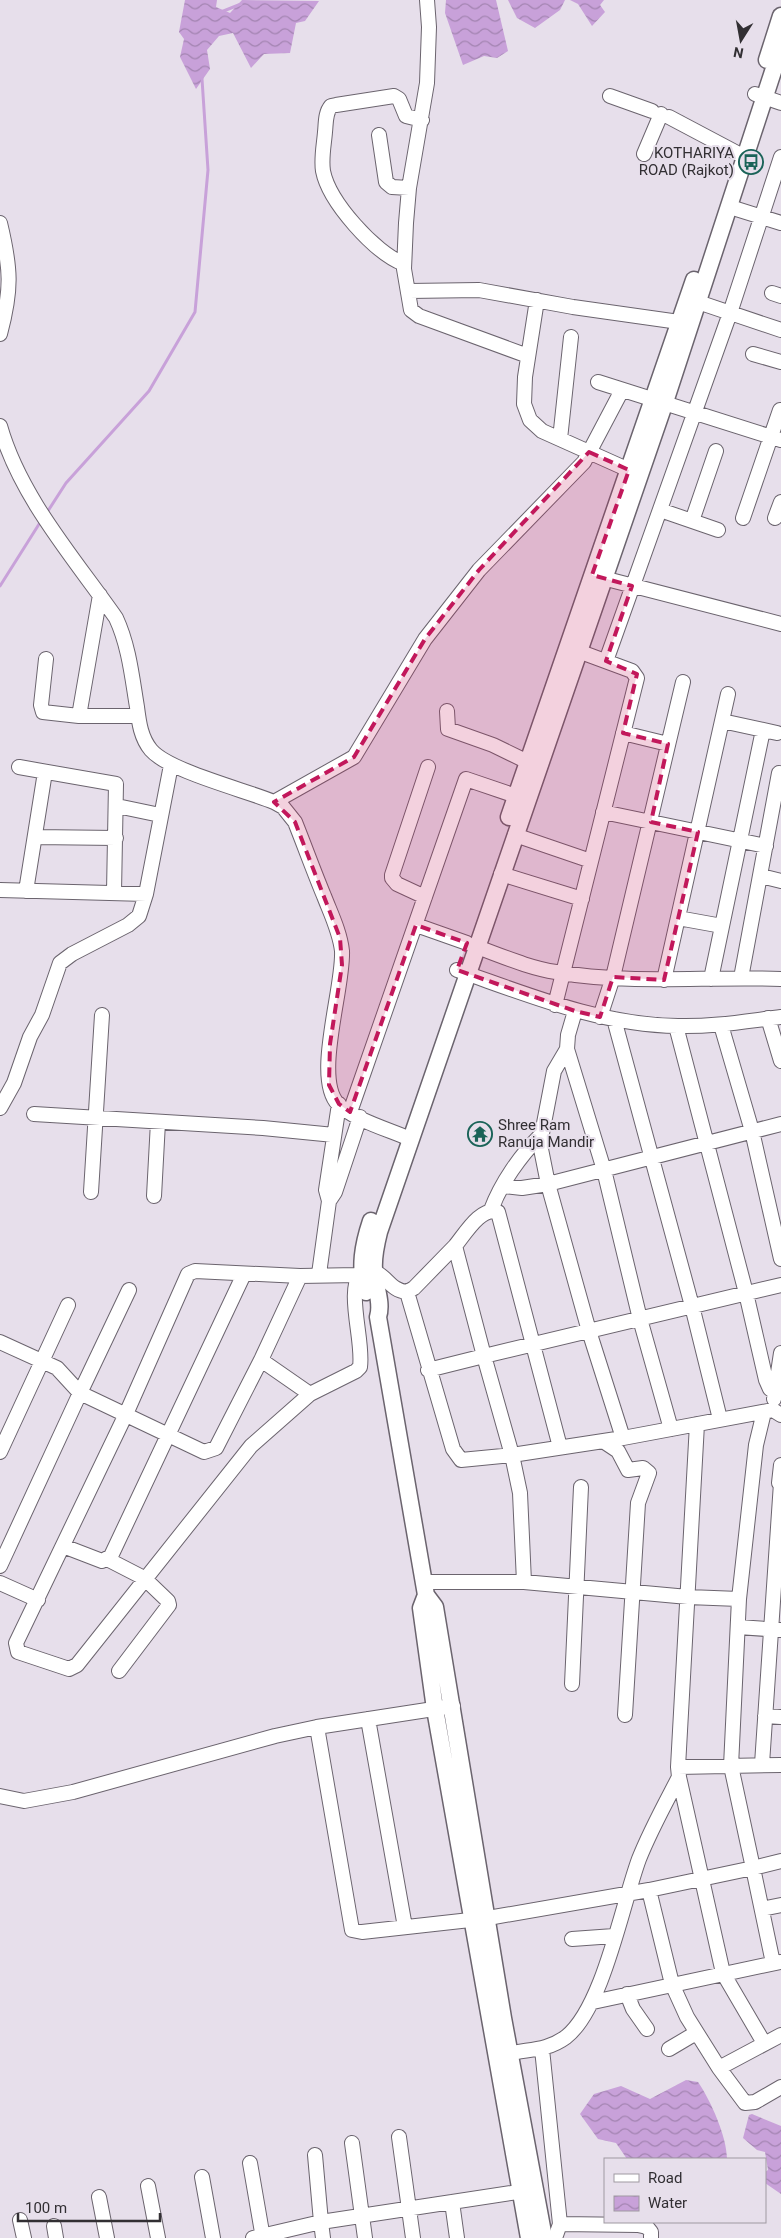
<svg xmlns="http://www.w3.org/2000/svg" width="781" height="2238" font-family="Roboto,sans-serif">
<defs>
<pattern id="water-waves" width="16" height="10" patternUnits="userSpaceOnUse" patternTransform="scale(1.25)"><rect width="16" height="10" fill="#c8a1d9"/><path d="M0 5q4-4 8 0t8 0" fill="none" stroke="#a384b1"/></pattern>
</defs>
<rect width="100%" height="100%" fill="#e7dfeb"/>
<path fill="url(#water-waves)" d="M 185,0 L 217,0 L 216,7 L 230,13 L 242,0 L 319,1 L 305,21 L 296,23 L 290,53 L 264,54 L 251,68 L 233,33 L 219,36 L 207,50 L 210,69 L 196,89 L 180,57 L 184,39 L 179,32 Z
M 446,0 L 496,0 L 508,51 L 497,58 L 484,56 L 463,65 L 445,13 Z
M 508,0 L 565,0 L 560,10 L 535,28 L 517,18 Z
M 570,0 L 604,0 L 600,5 L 605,12 L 592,26 L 578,4 Z
M 686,2080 L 698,2082 C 711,2101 727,2137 727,2159 L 627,2159 L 616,2143 L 598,2139 L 580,2114 L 594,2094 L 621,2086 L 650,2099 Z
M 752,2114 L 781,2126 L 781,2194 L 765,2183 L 765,2172 L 768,2170 L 765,2152 L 757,2150 L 743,2138 L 749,2115 Z"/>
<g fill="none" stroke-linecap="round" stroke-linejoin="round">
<path stroke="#c8a1d9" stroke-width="3" d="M 221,12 L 241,4
M 46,514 L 66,483 L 149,391 L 195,312 L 208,170 L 202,79
M 0,586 L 41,521"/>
<defs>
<path id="minor" d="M 427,0 L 429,27 L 427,83 L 409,188 L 406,223 L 404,269 L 411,310 L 419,316 L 528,356
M 755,94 L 781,103
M 610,96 L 652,111
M 669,117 L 737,153
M 379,135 L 386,182 L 392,187 L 409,188
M 644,154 L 661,114
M 730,207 L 781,223
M 0,223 C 11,269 12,289 0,334
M 404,264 C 375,253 329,202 323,171 C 321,158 324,145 325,132 C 326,124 325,113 331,106 L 336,105 L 394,96 L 399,99 L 406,116 L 422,120
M 409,291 L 479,290 L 573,307 L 679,322
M 772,293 L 781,296
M 689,299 L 781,330
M 537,300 L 525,377 L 524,404 L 530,420 L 542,431 L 629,470
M 753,354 L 781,362
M 598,382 L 781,440
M 0,426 C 20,497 74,558 116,618 C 129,646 132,677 137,707 C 139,723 141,738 151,750 C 169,771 245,790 274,802 L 283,807 L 295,822 C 305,847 314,872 324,896 C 331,914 340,932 342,951 C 344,987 313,1078 338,1104 C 354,1120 390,1130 410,1139
M 560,439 L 571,337
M 660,510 L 718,530
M 743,518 L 780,410
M 775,518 L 781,502
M 692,521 L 716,451
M 595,576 L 781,624
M 46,659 L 41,705 L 43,712 L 79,716 L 138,716
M 606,661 L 730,313 L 781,157
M 447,711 L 448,729 L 493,745 L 528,762
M 79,716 L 100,595
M 722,721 L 777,733
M 623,733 L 668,744
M 19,767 L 116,784 L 114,892
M 274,802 L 354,757 L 425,639 L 479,570 L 584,462 L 622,390
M 117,806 L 160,815
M 603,812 L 766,846
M 515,835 L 591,861
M 35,837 L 116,838
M 501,874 L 582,899
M 761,876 L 781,881
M 0,890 L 146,894
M 26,891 L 45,772
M 425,897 L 397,884 L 392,878 L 392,875 L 428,767
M 678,918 L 722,926
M 416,925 L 467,943
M 477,947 C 502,956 529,968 556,972 C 631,985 706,976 781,979
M 457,970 C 529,995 600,1025 678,1026 C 713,1027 747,1021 781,1017
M 741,978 L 779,773
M 711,979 L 763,730
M 664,980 L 728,694
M 555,1005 L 637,678 L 632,671 L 578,651
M 575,1011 L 568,1035 L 567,1049 L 554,1071 L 540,1144 L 548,1184 L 589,1331 L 623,1438
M 600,1017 L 613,977 L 683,682
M 768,1018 L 781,1061
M 614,1019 L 692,1306 L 720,1419
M 721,1025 L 752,1131 L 781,1259
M 676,1026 L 746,1293 L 766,1380 L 770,1389 L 775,1392
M 567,1049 L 604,1170 L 640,1319 L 671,1429
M 0,1108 L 14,1083 L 30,1037 L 42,1015 L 60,963 L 72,954 L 128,925 L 139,916 L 146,894 L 171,765
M 350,1112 L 466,779 L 516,796
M 34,1114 L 263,1128 L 334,1135
M 503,1186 L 522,1188 L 548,1184 L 781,1124
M 91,1192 L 102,1015
M 154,1196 L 158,1122
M 329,1201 L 335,1192 L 360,1117
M 491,1210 C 501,1183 520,1156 540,1136
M 455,1246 C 465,1234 481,1206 498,1212 L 560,1447
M 319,1274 L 329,1201 L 326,1190 L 339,1104
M 358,1275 L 300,1276 L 195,1271 L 188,1274 L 126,1414 L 16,1643 L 18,1652 L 69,1669 L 77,1665 L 251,1446 L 310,1394 L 356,1371 L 360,1367 C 364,1340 345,1291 362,1270 C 387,1269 386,1290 407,1292 L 414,1288 L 455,1246 L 484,1356 L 428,1370
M 407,1292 L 453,1449 L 461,1460 L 512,1455 L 623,1438 L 773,1410 L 781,1415
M 0,1342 L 57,1368 L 80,1393 L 129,1290
M 261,1360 L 300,1276
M 774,1399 L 781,1353
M 764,1412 L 756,1445 L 739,1599 L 731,1766 L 753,1868 L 781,1861
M 603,1441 L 618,1451 L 628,1470 L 643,1468 L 649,1473 L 638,1503 L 625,1715
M 0,1452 L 68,1305
M 779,1483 L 781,1465
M 63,1546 L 102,1561 L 111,1556 L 244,1274
M 107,1559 L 144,1578 L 168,1601 L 169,1605 L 119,1671
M 0,1566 L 80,1393 L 204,1452 L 216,1448 L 261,1360 L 310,1394
M 424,1582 L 524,1582 L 688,1597 L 739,1599
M 524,1582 L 520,1493 L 512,1455 L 484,1356 L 781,1285
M 0,1583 L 38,1600
M 738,1627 L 780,1630
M 572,1684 L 581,1487
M 765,1716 L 781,1717
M 368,1719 L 405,1927
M 317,1727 L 352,1930 L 362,1932 L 488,1918 L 649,1890 L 672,1984 L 687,2017 L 719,2068 L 745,2103 L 755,2102 L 781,2087
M 762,1764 L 781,1483
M 678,1767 L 697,1424
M 679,1777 L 723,1973 L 764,2043
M 0,1796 L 24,1801 L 73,1792 L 275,1736 L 317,1727 L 453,1706
M 649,1890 L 753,1868 L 773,1963
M 762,1909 L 781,1905
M 572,1939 L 614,1936
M 627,1994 L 633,2009 L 647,2029
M 593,2002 L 780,1962
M 542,2049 L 560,2224
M 669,2049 L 696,2033
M 501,2056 C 524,2048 544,2053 566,2037 C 603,2008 622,1905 639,1859 C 650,1831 665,1804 679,1777 L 678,1767 L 781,1765
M 719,2068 L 781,2035
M 399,2137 L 413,2238
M 352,2143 L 365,2238
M 250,2163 L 263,2238
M 202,2177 L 213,2238
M 148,2186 L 158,2238
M 99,2197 L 107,2238
M 452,2202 L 457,2238
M 20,2220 L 24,2238
M 54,2226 L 56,2238
M 253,2238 L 321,2222 L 315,2155
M 323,2238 L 321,2222 L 531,2190
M 555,2238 L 560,2224 L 638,2225 L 647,2227 L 651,2232 L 651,2238"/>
<path id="major" d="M 767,60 L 781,16
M 509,817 L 694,280
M 366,1292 C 359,1267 363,1245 371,1221
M 426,1595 L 421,1608 L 435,1709 L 529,2238
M 544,2238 L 503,2018 L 435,1607 L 426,1595 L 378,1317 C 383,1302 374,1284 374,1269 C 373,1256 376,1244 379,1232 L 665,402 L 781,47"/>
</defs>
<use href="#minor" stroke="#6b646e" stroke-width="16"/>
<use href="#major" stroke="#6b646e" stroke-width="19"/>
<use href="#minor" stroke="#fff" stroke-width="14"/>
<use href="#major" stroke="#fff" stroke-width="16"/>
</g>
<path fill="#c2185b" fill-opacity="0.2" stroke="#c2185b" stroke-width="4" stroke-dasharray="10 6" stroke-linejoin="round" d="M 589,452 L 629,470 L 592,575 L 632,586 L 606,661 L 637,674 L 623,733 L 668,744 L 651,822 L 698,832 L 664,980 L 613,977 L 600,1017 L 575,1011 L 457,970 L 467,943 L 416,925 L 350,1112 L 339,1104 L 329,1085 L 330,1044 L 342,965 L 340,938 L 295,822 L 274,802 L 354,757 L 425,639 L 479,570 Z"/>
<defs>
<symbol id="bus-ring" viewBox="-11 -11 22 22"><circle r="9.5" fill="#e7dfeb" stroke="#1a6358" stroke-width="1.5"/><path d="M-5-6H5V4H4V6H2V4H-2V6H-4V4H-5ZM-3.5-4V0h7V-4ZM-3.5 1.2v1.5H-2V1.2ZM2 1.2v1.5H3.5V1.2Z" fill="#1a6358"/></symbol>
<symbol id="temple-ring" viewBox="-11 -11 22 22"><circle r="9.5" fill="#e7dfeb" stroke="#1a6358" stroke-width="1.5"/><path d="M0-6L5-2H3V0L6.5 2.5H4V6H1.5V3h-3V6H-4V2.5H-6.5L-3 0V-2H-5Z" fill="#1a6358"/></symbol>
</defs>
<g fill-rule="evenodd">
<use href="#bus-ring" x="737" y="148" width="28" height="28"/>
<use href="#temple-ring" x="466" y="1120" width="28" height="28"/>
</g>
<g text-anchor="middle" stroke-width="4" stroke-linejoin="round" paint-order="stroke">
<g font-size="15" fill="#322f33" stroke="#e7dfeb" text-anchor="end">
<text x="734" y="158">KOTHARIYA<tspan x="734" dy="17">ROAD (Rajkot)</tspan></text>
<text x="498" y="1130" text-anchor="start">Shree Ram<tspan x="498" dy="17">Ranuja Mandir</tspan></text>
</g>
</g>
<rect x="604" y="2158" width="162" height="65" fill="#e7dfeb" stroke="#9f99a1"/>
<rect x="614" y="2174" width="25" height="8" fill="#ffffff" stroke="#9f99a1"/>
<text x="648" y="2183" font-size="15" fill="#322f33">Road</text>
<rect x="614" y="2196" width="25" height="15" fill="url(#water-waves)" stroke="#9f99a1"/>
<text x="648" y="2208" font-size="15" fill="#322f33">Water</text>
<g transform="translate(741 40) rotate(191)" stroke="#e7dfeb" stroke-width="4" paint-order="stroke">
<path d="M0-4L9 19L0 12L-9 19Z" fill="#322f33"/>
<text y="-8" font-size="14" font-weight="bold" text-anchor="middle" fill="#322f33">N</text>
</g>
<path d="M18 2213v8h142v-8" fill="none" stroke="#322f33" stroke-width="2.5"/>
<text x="25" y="2213" font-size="15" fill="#322f33" stroke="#e7dfeb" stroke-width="4" paint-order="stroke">100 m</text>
</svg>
